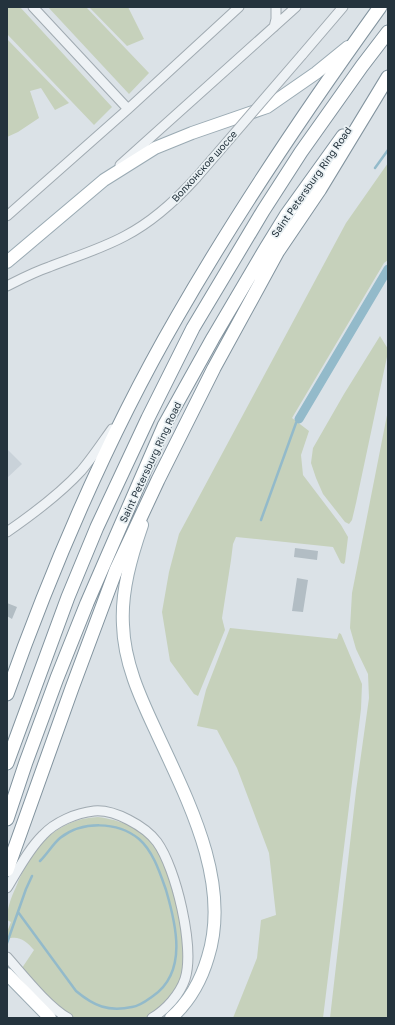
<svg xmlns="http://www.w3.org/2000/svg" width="395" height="1025" font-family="'Golos Text',sans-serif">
<rect width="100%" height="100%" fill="#dbe2e7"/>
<path fill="#c9d2d9" d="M 7,449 L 22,464 L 7,478 Z"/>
<path fill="#c6d1bb" d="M 7,7 L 20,7 L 112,107 L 94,125 L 7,34 Z
M 48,7 L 86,7 L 149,73 L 129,94 Z
M 89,7 L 128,7 L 144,39 L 127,46 Z
M 7,39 L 69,103 L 55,110 L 41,88 L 30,91 L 39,118 L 18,132 L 7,137 Z
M 388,163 L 388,260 L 384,263 L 292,418 L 309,431 L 301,455 L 303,475 L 341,525 L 348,537 L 345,562 L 344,564 L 341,563 L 333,547 L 236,537 L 233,544 L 231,560 L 222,618 L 225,630 L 198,696 L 194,694 L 170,661 L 162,612 L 169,572 L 179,534 L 346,223 Z
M 380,336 L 388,349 L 388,352 L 356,503 L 352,520 L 349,524 L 345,522 L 323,494 L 316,478 L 311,463 L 313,448 L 344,394 Z
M 388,410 L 388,1018 L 330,1018 L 356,791 L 369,698 L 368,674 L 356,649 L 350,628 L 352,593 Z
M 230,628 L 337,639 L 339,633 L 341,634 L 362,684 L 361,709 L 323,1018 L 233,1018 L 257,958 L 261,920 L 276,915 L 269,853 L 237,768 L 217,730 L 197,726 L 206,690 Z
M 98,817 C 119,820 141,827 155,844 C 170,863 186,929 186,954 C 185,962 183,971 181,978 C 177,996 162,1006 150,1018 L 72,1018 C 55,1007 34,984 22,968 L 34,950 C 26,941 19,935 7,939 L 7,932 L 11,922 L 7,920 C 7,908 11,898 16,887 C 31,849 55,819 98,817 Z"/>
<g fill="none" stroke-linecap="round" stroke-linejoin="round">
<path stroke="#93baca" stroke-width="2.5" d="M 375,168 L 388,150
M 261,520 L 296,423 L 299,419
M 18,912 L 76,991 C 94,1006 108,1012 132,1007 C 140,1006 146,1001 153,996 C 188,972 176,924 166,890 C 160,873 153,851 139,839 C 117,821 82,821 60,838 C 53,844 47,854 40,861
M 7,943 L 26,889 L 32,876"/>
<path stroke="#93baca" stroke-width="9" d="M 299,419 L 388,269"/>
</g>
<path fill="#b2bdc4" d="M 295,548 L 318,551 L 317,560 L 294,557 Z
M 297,578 L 308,580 L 303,612 L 292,611 Z
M 7,603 L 17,607 L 12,619 L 7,616 Z"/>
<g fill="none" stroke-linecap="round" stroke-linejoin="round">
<defs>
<path id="minor" d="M 33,7 L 128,109
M 274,27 L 276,19 L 276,7
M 302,55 L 343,7
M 120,165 L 296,7
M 7,216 L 128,109 L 239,7
M 7,286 C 21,279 34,272 49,267 C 74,257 101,249 125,236 C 152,222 176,200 196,178
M 7,532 C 33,514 59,495 81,471 C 92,458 102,443 112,429
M 7,888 C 18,870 28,850 43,835 C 55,822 76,813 94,811 C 114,809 145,826 157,842 C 176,868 195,948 185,979 C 180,994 166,1010 152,1018
M 7,957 C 23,975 48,1007 68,1018"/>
<path id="major" d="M 7,262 L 104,180 L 155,148 L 192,133 L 267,107 L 316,73 L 348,47
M 142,525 C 131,557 121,591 123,625 C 124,662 140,697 155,729 C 186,797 232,881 208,957 C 201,981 190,1001 171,1018
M 7,974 L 50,1018"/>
<path id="highway" d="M 7,694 C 53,565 108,436 177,317 C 239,209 308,107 380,7
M 7,763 L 68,597 L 97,527 L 148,418 L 193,328 L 263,211 L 301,152 L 362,66 L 388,32
M 7,819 L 26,762 L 57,678 L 87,603 L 164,426 L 213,338 L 266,248 L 287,214 L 343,136
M 7,870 L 72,688 L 116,570 L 158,480 L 214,368 L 278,251 L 320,189 L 388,77"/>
</defs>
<use href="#minor" stroke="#a0aab1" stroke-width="11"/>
<use href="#major" stroke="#9aaab3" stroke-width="14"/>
<use href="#highway" stroke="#82939e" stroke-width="15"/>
<use href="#minor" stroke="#eef2f5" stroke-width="9"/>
<use href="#major" stroke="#fff" stroke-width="12"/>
<use href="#highway" stroke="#fff" stroke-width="13"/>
<defs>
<path id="minor-bridge" d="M 196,178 L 302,55"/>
</defs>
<use href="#minor-bridge" stroke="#a0aab1" stroke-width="11" stroke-linecap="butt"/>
<use href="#minor-bridge" stroke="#eef2f5" stroke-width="9"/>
</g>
<g text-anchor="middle" stroke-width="3.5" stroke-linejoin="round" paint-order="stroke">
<g font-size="10" fill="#24333d" stroke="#eaf1f4">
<text transform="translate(204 166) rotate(-48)" y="4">Волхонское шоссе</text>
<text transform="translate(311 182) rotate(-55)" y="4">Saint Petersburg Ring Road</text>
<text transform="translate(150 462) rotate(-65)" y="4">Saint Petersburg Ring Road</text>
</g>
</g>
<rect width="395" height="1025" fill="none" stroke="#24333d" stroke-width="16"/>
</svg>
